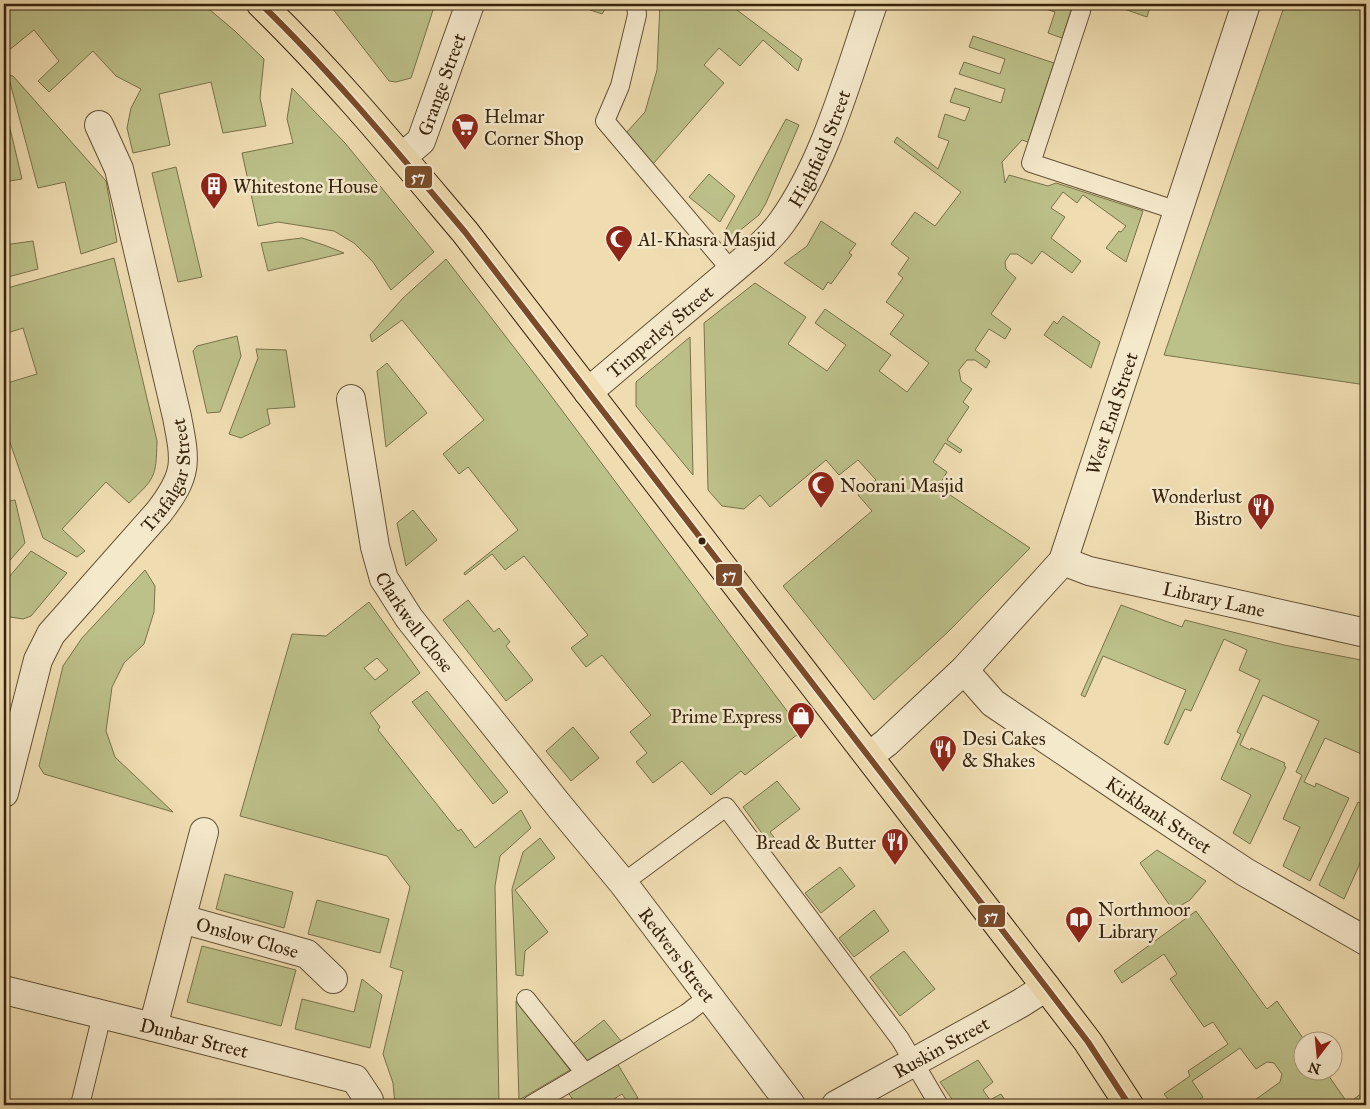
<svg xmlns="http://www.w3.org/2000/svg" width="1370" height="1109" font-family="'IM FELL Great Primer',serif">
<rect width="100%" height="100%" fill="#efddb1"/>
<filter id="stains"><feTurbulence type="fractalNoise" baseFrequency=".004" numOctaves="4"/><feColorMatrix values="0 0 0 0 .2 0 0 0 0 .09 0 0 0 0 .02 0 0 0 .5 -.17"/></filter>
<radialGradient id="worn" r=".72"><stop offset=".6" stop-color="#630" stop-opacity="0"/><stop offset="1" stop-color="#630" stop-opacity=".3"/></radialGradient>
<path fill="#bcc089" stroke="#79724a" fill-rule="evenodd" d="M 4,4 L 203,4 L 236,32 L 264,59 L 260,98 L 266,126 L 223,133 L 211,82 L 159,94 L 170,145 L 133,153 L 127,128 L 131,108 L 141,89 L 116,76 L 93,51 L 49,92 L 38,81 L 59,61 L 34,30 L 8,51 L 4,49 Z
M 329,4 L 435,4 L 411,78 L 396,82 L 389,81 Z
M 573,4 L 605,4 L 607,6 L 602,14 Z
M 660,4 L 729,4 L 802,59 L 798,71 L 763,40 L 740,66 L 719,48 L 704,65 L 724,83 L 653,164 L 626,133 L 645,112 L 657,70 Z
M 1030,4 L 1070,4 L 1071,11 L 1062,38 L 1048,33 L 1055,12 Z
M 1110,4 L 1141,4 L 1150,7 L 1147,17 Z
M 1285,4 L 1366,4 L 1366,385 L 1164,355 Z
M 973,36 L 1054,63 L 1028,142 L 1022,140 L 1002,162 L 1005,183 L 1009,175 L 1048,186 L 1056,183 L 1143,211 L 1126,262 L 1106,248 L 1119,231 L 1121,232 L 1126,226 L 1083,195 L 1077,203 L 1063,192 L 1051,208 L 1065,217 L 1051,238 L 1081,261 L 1072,273 L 1042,251 L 1032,264 L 1017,254 L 1010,254 L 1005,262 L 1006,269 L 1016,278 L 991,314 L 1011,329 L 1005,339 L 989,329 L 975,350 L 990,361 L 986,368 L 975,360 L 967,360 L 959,370 L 961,381 L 972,389 L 963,402 L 969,407 L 947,440 L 962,450 L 960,453 L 945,443 L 933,462 L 947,472 L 938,487 L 1030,548 L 949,631 L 874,700 L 783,586 L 872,511 L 858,495 L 876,480 L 858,460 L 839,475 L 826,460 L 770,507 L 760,495 L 744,509 L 722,506 L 708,490 L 704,323 L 755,283 L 806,317 L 788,344 L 827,371 L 846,345 L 815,323 L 825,309 L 891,355 L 879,371 L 907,392 L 929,363 L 890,334 L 904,315 L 886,302 L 903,278 L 898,274 L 909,258 L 891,244 L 915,212 L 935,226 L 961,192 L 894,142 L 897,137 L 938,169 L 949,141 L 938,137 L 945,114 L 965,121 L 970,108 L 950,102 L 955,88 L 1001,103 L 1005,89 L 959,74 L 964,62 L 1000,74 L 1005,59 L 969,47 Z
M 8,75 L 13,76 L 106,181 L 117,242 L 81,254 L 65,182 L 38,188 Z
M 292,88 L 345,143 L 434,252 L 391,290 L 373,262 L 354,243 L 334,231 L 278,222 L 258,226 L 242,153 L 293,143 L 287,119 Z
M 4,103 L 22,179 L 4,182 Z
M 786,119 L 799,125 L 766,203 L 759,215 L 728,240 L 724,233 Z
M 176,167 L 202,277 L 178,282 L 152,173 Z
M 709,174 L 735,196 L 720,222 L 689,197 Z
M 821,221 L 856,244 L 849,253 L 852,255 L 831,284 L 828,282 L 823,290 L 784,263 L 807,246 Z
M 302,238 L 324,245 L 344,253 L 268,271 L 261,243 Z
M 33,241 L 38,269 L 4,278 L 4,245 Z
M 114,258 L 157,441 C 156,478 155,478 129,503 L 106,482 L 62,529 L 85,551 L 77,557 L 43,538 L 4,425 L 4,384 L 37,374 L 23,328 L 4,334 L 4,289 Z
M 446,259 L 543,385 L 802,731 L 745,775 L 741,771 L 711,795 L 682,761 L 653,783 L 636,762 L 647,753 L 630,732 L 651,715 L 602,655 L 586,667 L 571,648 L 588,635 L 524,556 L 505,570 L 492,554 L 465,575 L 464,573 L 518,530 L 468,467 L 459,474 L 443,454 L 484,420 L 402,320 L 372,342 L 370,335 L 403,298 Z
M 1063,316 L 1100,342 L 1091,368 L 1044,335 L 1054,321 L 1057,324 Z
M 237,336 L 241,356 L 220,412 L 207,413 L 193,351 L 197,346 Z
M 690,337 L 693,475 L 636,406 L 636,382 Z
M 256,349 L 286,350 L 295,407 L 267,409 L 270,424 L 241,438 L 229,434 L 258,358 Z
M 387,363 L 427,413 L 386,447 L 377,371 Z
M 15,500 L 25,543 L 4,567 L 4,502 Z
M 413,510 L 437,540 L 406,566 L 397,523 Z
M 31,551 L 67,573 L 31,616 L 23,619 L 4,616 L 4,583 Z
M 145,570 L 155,586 L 154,612 L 144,644 L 124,663 L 112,687 L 106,731 L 115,757 L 173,812 L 44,774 L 39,766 L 63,666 L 82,638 Z
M 468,600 L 494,632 L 499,628 L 510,642 L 506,646 L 533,680 L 506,701 L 443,620 Z
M 369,602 L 420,673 L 370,713 L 380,727 L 378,730 L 458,831 L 461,829 L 475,848 L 521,810 L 531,828 L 500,856 L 495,886 L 499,1105 L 395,1105 L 393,1083 L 383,1054 L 403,971 L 390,967 L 410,887 L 387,856 L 240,816 L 292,634 L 326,636 ZM 377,658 L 388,670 L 375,680 L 364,668 Z
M 1121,605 L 1182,627 L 1185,620 L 1284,645 L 1366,661 L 1366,756 L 1325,738 L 1304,782 L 1315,787 L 1316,783 L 1349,798 L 1310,881 L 1283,866 L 1300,827 L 1283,819 L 1302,775 L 1296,772 L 1319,721 L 1263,695 L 1240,745 L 1250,750 L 1251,748 L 1285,763 L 1284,766 L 1286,767 L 1250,844 L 1233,833 L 1251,795 L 1221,779 L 1241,734 L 1237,732 L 1260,680 L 1239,670 L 1247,650 L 1224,639 L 1191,711 L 1185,709 L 1168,745 L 1164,743 L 1186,690 L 1103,656 L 1085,697 L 1081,695 Z
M 427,691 L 508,792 L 493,804 L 412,702 Z
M 573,727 L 599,758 L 571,781 L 546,751 Z
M 777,781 L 800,809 L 770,832 L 780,845 L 774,850 L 743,807 Z
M 1358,802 L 1366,806 L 1366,850 L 1344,899 L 1319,885 Z
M 540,838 L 555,858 L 515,890 L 548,932 L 525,951 L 523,976 L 516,975 L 512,889 L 523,852 Z
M 1157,850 L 1206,881 L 1190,900 L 1173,910 L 1140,863 Z
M 840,867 L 855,886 L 821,913 L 805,893 Z
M 225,874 L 293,892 L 284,928 L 216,909 Z
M 317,900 L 389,919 L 380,953 L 308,934 Z
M 874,910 L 889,931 L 854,957 L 839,938 Z
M 1196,911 L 1267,1009 L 1277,1001 L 1305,1041 L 1302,1042 L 1302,1072 L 1326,1072 L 1349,1105 L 1272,1105 L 1270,1103 L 1267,1105 L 1248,1105 L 1280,1082 L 1282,1074 L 1274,1063 L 1267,1062 L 1256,1069 L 1240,1048 L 1192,1081 L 1203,1097 L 1200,1099 L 1204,1105 L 1173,1105 L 1164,1094 L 1190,1076 L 1188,1071 L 1228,1044 L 1213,1022 L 1204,1027 L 1170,979 L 1177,974 L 1164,954 L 1122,983 L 1114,971 Z
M 202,946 L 296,970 L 281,1026 L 187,1002 Z
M 904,951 L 935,989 L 900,1016 L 870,977 Z
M 362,979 L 382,995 L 370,1048 L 295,1029 L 302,999 L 354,1012 Z
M 516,1001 L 570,1070 L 519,1100 Z
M 604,1020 L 621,1041 L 586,1061 L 573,1044 Z
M 978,1060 L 993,1082 L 983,1090 L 990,1100 L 1001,1094 L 1008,1105 L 956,1105 L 940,1082 Z
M 617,1063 L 638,1098 L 628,1103 L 622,1094 L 609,1102 L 610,1105 L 576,1105 L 568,1092 Z
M 1366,1090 L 1366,1105 L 1358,1105 L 1354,1099 Z"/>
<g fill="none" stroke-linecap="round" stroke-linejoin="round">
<defs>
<path id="lane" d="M 636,4 L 637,15 L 620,86 L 605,121 L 731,270
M 1082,4 L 1081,11 L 1031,163 L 1178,211
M 623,883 L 726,807 L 900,1039 L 939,1105
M 526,999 L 585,1073
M 80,1105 L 102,1015
M 531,1105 L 687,1013 L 709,996"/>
<g id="street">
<path id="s1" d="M 402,157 L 421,141 L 470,4"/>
<path id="s2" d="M 588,392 L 756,250 C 765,242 775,232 782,222 C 826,161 848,75 873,4"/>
<path id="s3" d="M 351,399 L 375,547 L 384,579 L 388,585 L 409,618 L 436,652 L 560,807 L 623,883 L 791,1105"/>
<path id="s4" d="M 1063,561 L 1089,571 L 1366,633"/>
<path id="s5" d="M 964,670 L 993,703 L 1135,799 L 1245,872 L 1366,941"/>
<path id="s6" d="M 869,756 L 886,743 L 964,670 L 1063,561 L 1246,4"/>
<path id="s7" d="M 4,793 L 38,660 L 51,634 L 159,512 C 188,474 186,463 177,417 L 119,169 L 99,125"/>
<path id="s8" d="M 182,919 L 307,954 L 333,979"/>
<path id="s9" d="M 4,990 L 153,1027 L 355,1079 L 369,1100 L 369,1105"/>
<path d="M 153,1027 L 204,832"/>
<path id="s10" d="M 836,1105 L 1021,1003 L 1046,987"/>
</g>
<path id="primary" d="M 261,4 C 334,75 399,154 465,232 L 1046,987 L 1088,1042 L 1129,1105"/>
</defs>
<use href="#lane" stroke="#645235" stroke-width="20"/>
<use href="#street" stroke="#645235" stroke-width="30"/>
<use href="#primary" stroke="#36230c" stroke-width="30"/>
<use href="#lane" stroke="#f5e9cc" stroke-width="18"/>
<use href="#street" stroke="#f5e9cc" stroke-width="28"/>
<use href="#primary" stroke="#efddb1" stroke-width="28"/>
<defs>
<path id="bus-1" d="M 261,4 C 334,75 399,154 465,232 L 1046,987 L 1088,1042 L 1129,1105"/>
</defs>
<use href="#bus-1" stroke="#f5e9cc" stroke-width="10"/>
<use href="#bus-1" stroke="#7a4b2a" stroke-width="6"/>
</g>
<defs>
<symbol id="supermarket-pin" viewBox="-11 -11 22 30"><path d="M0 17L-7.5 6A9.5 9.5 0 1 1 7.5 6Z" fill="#8f2418" stroke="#f5e9cc"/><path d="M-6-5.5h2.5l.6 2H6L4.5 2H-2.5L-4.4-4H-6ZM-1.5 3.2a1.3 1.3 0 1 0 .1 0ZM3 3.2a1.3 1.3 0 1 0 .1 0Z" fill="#fff"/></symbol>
<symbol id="building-pin" viewBox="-11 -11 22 30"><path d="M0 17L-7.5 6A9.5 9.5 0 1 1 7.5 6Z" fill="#8f2418" stroke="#f5e9cc"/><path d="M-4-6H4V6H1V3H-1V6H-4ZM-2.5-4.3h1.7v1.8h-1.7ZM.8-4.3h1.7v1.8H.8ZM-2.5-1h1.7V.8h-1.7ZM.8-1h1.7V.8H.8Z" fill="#fff"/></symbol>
<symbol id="mosque-pin" viewBox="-11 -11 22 30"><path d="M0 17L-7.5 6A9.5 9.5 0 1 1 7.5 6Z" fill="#8f2418" stroke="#f5e9cc"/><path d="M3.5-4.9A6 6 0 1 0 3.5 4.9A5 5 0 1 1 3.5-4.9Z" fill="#fff"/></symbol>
<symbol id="restaurant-pin" viewBox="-11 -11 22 30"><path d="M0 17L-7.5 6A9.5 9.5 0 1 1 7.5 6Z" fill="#8f2418" stroke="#f5e9cc"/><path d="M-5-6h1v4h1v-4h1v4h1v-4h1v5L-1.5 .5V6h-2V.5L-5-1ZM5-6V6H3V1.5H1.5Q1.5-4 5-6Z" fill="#fff"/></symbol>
<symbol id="shop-pin" viewBox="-11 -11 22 30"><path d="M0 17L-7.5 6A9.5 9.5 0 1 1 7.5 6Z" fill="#8f2418" stroke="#f5e9cc"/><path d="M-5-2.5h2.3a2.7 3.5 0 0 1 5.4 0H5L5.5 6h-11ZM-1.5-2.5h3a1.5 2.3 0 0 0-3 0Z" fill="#fff"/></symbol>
<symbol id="library-pin" viewBox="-11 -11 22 30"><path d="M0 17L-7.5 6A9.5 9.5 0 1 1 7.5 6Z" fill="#8f2418" stroke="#f5e9cc"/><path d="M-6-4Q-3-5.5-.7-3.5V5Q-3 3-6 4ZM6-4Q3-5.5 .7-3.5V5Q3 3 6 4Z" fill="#fff"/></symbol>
</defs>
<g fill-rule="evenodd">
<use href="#supermarket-pin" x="449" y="111" width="32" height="43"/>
<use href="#building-pin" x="198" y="170" width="32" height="43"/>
<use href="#mosque-pin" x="603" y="223" width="32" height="43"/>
<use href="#mosque-pin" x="805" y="469" width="32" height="43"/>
<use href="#restaurant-pin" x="1245" y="491" width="32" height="43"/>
<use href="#shop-pin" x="785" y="700" width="32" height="43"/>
<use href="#restaurant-pin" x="927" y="733" width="32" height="43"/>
<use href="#restaurant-pin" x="879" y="826" width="32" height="43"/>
<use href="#library-pin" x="1063" y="904" width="32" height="43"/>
</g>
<circle fill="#36230c" stroke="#f5e9cc" stroke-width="2" cx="702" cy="541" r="4.5"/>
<g text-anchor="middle" stroke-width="5" stroke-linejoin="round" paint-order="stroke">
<g font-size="19" fill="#36230c" stroke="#f5e9cc">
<text dy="7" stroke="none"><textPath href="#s1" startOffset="85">Grange Street</textPath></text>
<text dy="7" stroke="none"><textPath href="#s2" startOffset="341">Highfield Street</textPath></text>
<text dy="7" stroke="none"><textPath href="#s2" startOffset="94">Timperley Street</textPath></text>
<text dy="7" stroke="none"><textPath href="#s6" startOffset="431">West End Street</textPath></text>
<text dy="7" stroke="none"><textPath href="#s7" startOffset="368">Trafalgar Street</textPath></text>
<text dy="7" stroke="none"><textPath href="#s4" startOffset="156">Library Lane</textPath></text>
<text dy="7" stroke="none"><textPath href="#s3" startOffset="236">Clarkwell Close</textPath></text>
<text dy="7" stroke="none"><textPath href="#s5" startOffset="244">Kirkbank Street</textPath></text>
<text dy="7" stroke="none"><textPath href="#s8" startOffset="68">Onslow Close</textPath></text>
<text dy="7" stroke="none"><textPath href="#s3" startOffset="660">Redvers Street</textPath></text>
<text dy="7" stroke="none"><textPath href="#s9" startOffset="196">Dunbar Street</textPath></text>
<text dy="7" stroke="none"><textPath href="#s10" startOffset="120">Ruskin Street</textPath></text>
</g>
<g font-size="19" fill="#36230c" stroke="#f5e9cc" text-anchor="start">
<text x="484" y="123">Helmar<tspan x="484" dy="22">Corner Shop</tspan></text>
<text x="233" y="193">Whitestone House</text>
<text x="638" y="246">Al-Khasra Masjid</text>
<text x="840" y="492">Noorani Masjid</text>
<text x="1242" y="503" text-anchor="end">Wonderlust<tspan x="1242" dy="22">Bistro</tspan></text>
<text x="782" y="723" text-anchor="end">Prime Express</text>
<text x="962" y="745">Desi Cakes<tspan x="962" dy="22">&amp; Shakes</tspan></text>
<text x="876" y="849" text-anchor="end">Bread &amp; Butter</text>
<text x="1098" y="916">Northmoor<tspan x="1098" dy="22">Library</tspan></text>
</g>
</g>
<g stroke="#f5e9cc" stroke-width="2">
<rect x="404" y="165" width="29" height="24" rx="5" fill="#7a4b2a"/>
<rect x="715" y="563" width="28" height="24" rx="5" fill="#7a4b2a"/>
<rect x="977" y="904" width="29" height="24" rx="5" fill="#7a4b2a"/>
</g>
<g font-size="14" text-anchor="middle" font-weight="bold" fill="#fff">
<text x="418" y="182">57</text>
<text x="729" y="580">57</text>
<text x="991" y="921">57</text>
</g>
<rect width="1370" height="1109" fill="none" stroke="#efddb1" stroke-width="20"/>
<rect x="5" y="5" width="1360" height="1099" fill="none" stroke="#36230c" stroke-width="2.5"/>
<rect x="10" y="10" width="1350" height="1089" fill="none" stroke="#36230c"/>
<g transform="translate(1318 1056) rotate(196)"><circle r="24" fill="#f5e9cc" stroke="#a99a7f"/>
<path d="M0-4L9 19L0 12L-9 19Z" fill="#8f2418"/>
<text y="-8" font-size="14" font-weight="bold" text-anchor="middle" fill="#36230c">N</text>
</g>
<rect width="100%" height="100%" filter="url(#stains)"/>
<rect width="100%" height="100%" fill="url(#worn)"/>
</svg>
